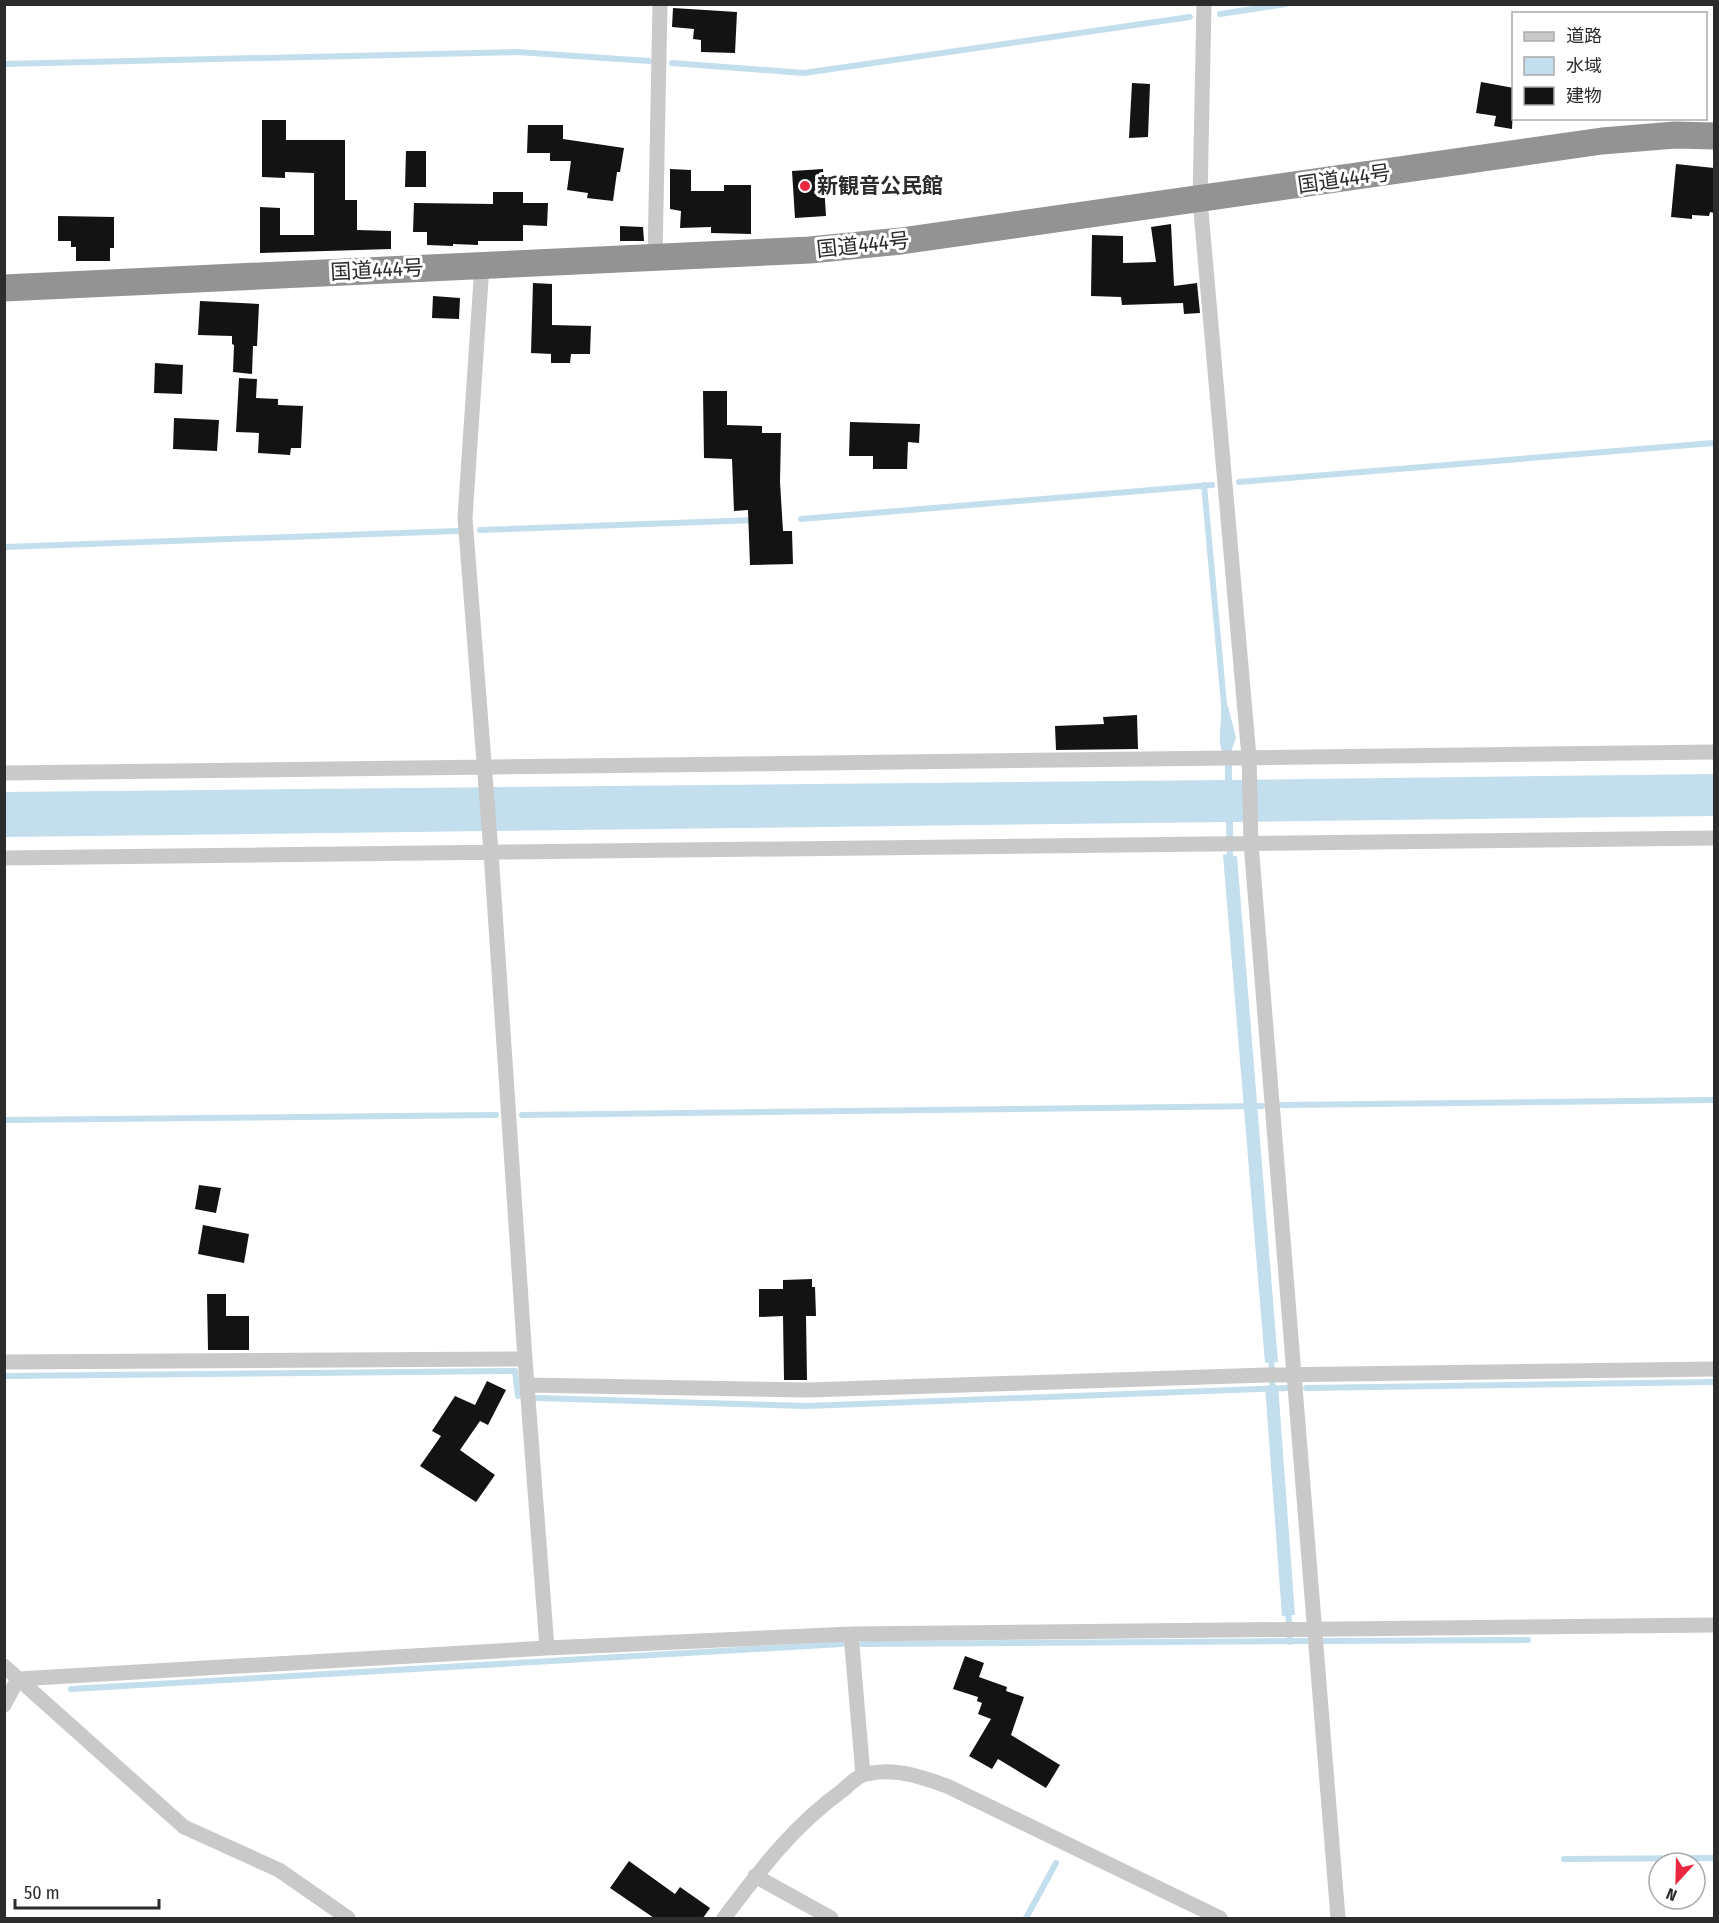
<svg xmlns="http://www.w3.org/2000/svg" width="1719" height="1923" font-family="'Fira Sans Condensed','Noto Sans JP',sans-serif">
<rect width="100%" height="100%" fill="#fff"/>
<path fill="#c3deec" d="M 1228,706 L 1236,738 L 1232,749 L 1232,780 L 1714,774 L 1714,816 L 1233,822 L 1233,856 L 1237,856 L 1278,1362 L 1265,1363 L 1223,855 L 1227,854 L 1226,822 L 5,837 L 4,792 L 1225,780 L 1225,751 L 1222,751 C 1217,739 1222,722 1221,708 Z
M 1278,1385 L 1295,1615 L 1282,1616 L 1265,1386 Z"/>
<g fill="none" stroke-linecap="round" stroke-linejoin="round">
<path stroke="#c3deec" stroke-width="6" d="M 1220,14 L 1286,4
M 672,63 L 804,73 L 1190,17
M 4,64 L 517,52 L 649,61
M 1239,482 L 1714,443
M 1204,485 L 1225,715
M 801,519 L 1212,485
M 480,530 L 756,520
M 4,547 L 457,531
M 1282,1105 L 1714,1100
M 522,1115 L 1262,1106
M 4,1120 L 496,1115
M 1271,1356 L 1273,1394
M 4,1376 L 515,1371 L 518,1396
M 1306,1388 L 1714,1382
M 536,1398 L 807,1406 L 1287,1388
M 1288,1608 L 1290,1642
M 1325,1641 L 1528,1640
M 862,1644 L 1306,1641
M 71,1689 L 842,1644
M 1564,1859 L 1714,1858
M 1026,1918 L 1056,1863"/>
</g>
<path fill="#131313" d="M 673,8 L 737,12 L 735,53 L 701,52 L 701,40 L 693,39 L 694,29 L 672,27 Z
M 1481,82 L 1514,88 L 1512,129 L 1494,126 L 1496,116 L 1476,113 Z
M 1132,83 L 1150,84 L 1148,137 L 1129,138 Z
M 262,120 L 286,120 L 286,140 L 345,140 L 345,200 L 357,200 L 357,230 L 391,231 L 391,249 L 260,253 L 260,207 L 280,208 L 280,235 L 314,235 L 314,173 L 285,172 L 285,178 L 262,177 Z
M 528,125 L 563,125 L 563,139 L 624,148 L 620,172 L 617,172 L 613,201 L 587,198 L 588,193 L 567,190 L 571,161 L 550,161 L 550,153 L 527,153 Z
M 406,151 L 426,151 L 426,187 L 405,187 Z
M 1676,164 L 1714,168 L 1714,213 L 1710,212 L 1709,216 L 1692,215 L 1692,219 L 1671,217 Z
M 670,169 L 691,170 L 691,191 L 724,191 L 724,185 L 751,185 L 751,234 L 711,233 L 711,227 L 680,228 L 681,211 L 670,209 Z
M 823,169 L 826,216 L 795,218 L 792,171 Z
M 493,192 L 523,192 L 523,203 L 548,203 L 547,226 L 523,225 L 523,241 L 478,241 L 478,245 L 453,244 L 453,246 L 427,245 L 427,232 L 413,232 L 414,203 L 493,204 Z
M 58,216 L 114,217 L 114,248 L 110,248 L 110,261 L 76,261 L 76,247 L 71,247 L 71,241 L 58,241 Z
M 1171,224 L 1174,286 L 1197,283 L 1200,313 L 1184,314 L 1183,303 L 1122,305 L 1121,297 L 1091,296 L 1092,235 L 1123,236 L 1123,263 L 1156,262 L 1151,227 Z
M 620,226 L 643,227 L 644,241 L 620,241 Z
M 533,283 L 552,284 L 552,325 L 591,326 L 590,354 L 571,354 L 570,363 L 551,363 L 551,354 L 531,353 Z
M 433,296 L 460,298 L 459,319 L 432,318 Z
M 200,301 L 259,304 L 257,346 L 253,346 L 252,374 L 233,372 L 234,345 L 232,344 L 232,336 L 198,335 Z
M 155,363 L 183,365 L 182,394 L 154,393 Z
M 239,378 L 257,379 L 256,398 L 278,399 L 278,405 L 303,406 L 301,448 L 291,448 L 290,455 L 258,453 L 259,433 L 236,432 Z
M 703,391 L 727,391 L 727,425 L 762,426 L 762,433 L 781,433 L 780,482 L 783,531 L 792,531 L 793,564 L 750,565 L 748,510 L 734,511 L 732,459 L 704,458 Z
M 174,418 L 219,420 L 217,451 L 173,449 Z
M 850,422 L 920,424 L 919,443 L 908,442 L 907,469 L 873,469 L 873,456 L 849,456 Z
M 1137,715 L 1138,749 L 1056,750 L 1055,726 L 1104,724 L 1103,717 Z
M 199,1185 L 221,1188 L 216,1213 L 195,1209 Z
M 203,1225 L 249,1234 L 244,1263 L 198,1254 Z
M 812,1279 L 812,1287 L 815,1287 L 816,1316 L 806,1316 L 807,1380 L 784,1380 L 783,1316 L 759,1317 L 759,1289 L 783,1289 L 783,1280 Z
M 207,1294 L 226,1294 L 226,1316 L 249,1316 L 249,1350 L 208,1350 Z
M 487,1381 L 506,1390 L 488,1425 L 480,1421 L 460,1450 L 495,1475 L 476,1502 L 420,1466 L 441,1436 L 432,1431 L 455,1396 L 475,1405 Z
M 965,1656 L 984,1663 L 979,1677 L 1007,1687 L 1006,1691 L 1024,1697 L 1011,1735 L 1060,1765 L 1046,1788 L 998,1759 L 992,1769 L 969,1756 L 991,1719 L 978,1714 L 982,1703 L 977,1701 L 978,1697 L 953,1689 Z
M 629,1861 L 675,1894 L 680,1887 L 710,1908 L 703,1918 L 654,1918 L 610,1888 Z"/>
<g fill="none" stroke-linecap="round" stroke-linejoin="round">
<path stroke="#c9c9c9" stroke-width="15" d="M 1204,4 L 1200,200 L 1249,757 L 1251,843 L 1338,1918
M 655,258 L 660,4
M 482,265 L 465,518 L 491,852 L 525,1359 L 547,1648
M 4,773 L 1714,752
M 4,858 L 1714,838
M 4,1362 L 525,1359
M 527,1385 L 808,1390 L 1266,1375 L 1714,1369
M 851,1634 L 863,1775
M 4,1666 L 184,1827 L 279,1870 L 348,1918
M 18,1679 L 547,1648 L 851,1634 L 1714,1625
M 4,1705 L 18,1679
M 755,1876 L 831,1918
M 724,1918 C 761,1869 792,1827 843,1790 C 850,1784 857,1776 866,1774 C 894,1767 921,1777 947,1786 L 1220,1918"/>
<path stroke="#939393" stroke-width="27" d="M 4,288 L 810,250 L 901,241 L 1602,141 L 1675,135 L 1714,136"/>
</g>
<circle fill="#ea2741" stroke="#fff" stroke-width="2" cx="805" cy="186" r="6"/>
<g text-anchor="middle" stroke-width="6" stroke-linejoin="round" paint-order="stroke">
<g font-size="21" fill="#2c2c2c" stroke="#fff">
<text transform="translate(1344 179) rotate(-8)" y="7">国道444号</text>
<text transform="translate(863 245) rotate(-6)" y="7">国道444号</text>
<text transform="translate(377 270) rotate(-3)" y="7">国道444号</text>
</g>
<g font-size="21" font-weight="bold" fill="#2c2c2c" stroke="#fff" text-anchor="start">
<text x="817" y="193">新観音公民館</text>
</g>
</g>
<rect width="1719" height="1923" fill="none" stroke="#2c2c2c" stroke-width="12"/>
<rect x="1512" y="12" width="195" height="108" fill="#ffffff" stroke="#ababab" stroke-width="1.5"/>
<rect x="1524" y="32" width="30" height="9" fill="#c9c9c9" stroke="#ababab" stroke-width="1.5"/>
<text x="1566" y="42" font-size="18" fill="#2c2c2c">道路</text>
<rect x="1524" y="57" width="30" height="18" fill="#c3deec" stroke="#ababab" stroke-width="1.5"/>
<text x="1566" y="72" font-size="18" fill="#2c2c2c">水域</text>
<rect x="1524" y="87" width="30" height="18" fill="#131313" stroke="#ababab" stroke-width="1.5"/>
<text x="1566" y="102" font-size="18" fill="#2c2c2c">建物</text>
<g transform="translate(1677 1881) rotate(202)"><circle r="28" fill="#ffffff" stroke="#ababab" stroke-width="1.5"/>
<path d="M0-4.5L10 22L0 15L-10 22Z" fill="#ea2741"/>
<text y="-9" font-size="16" font-weight="bold" text-anchor="middle" fill="#2c2c2c">N</text>
</g>
<path d="M15 1899v9h144v-9" fill="none" stroke="#2c2c2c" stroke-width="3"/>
<text x="24" y="1899" font-size="18" fill="#2c2c2c" stroke="#ffffff" stroke-width="4.5" paint-order="stroke">50 m</text>
</svg>
